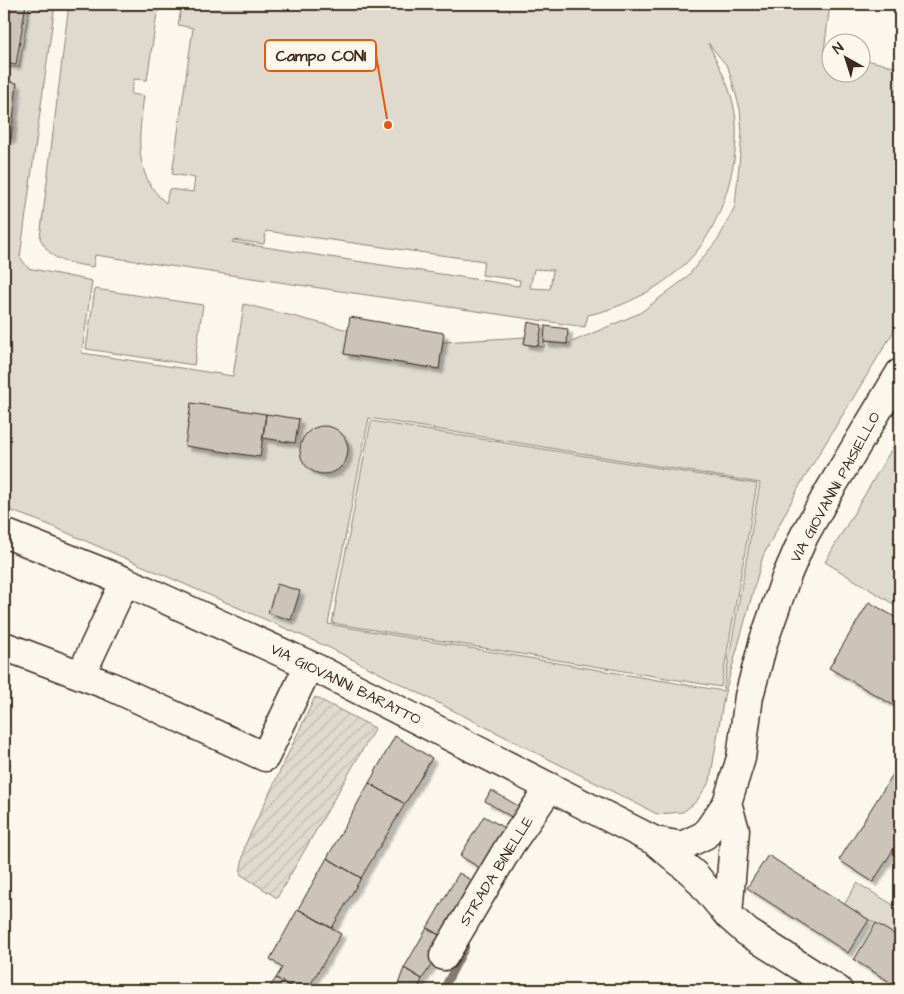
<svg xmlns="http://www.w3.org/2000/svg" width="904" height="994" font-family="'Architects Daughter',sans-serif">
<defs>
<pattern id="garden-furrows" width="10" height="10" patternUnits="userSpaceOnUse" patternTransform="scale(1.25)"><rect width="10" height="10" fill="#dfd9ce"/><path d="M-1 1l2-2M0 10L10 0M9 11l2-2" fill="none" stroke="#c0bab0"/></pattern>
<filter id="shadow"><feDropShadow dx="4.5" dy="4.5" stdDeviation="1" flood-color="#0004"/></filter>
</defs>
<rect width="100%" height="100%" fill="#fbf7ec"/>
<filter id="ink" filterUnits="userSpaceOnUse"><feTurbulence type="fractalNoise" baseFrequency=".02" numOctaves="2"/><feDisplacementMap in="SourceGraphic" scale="10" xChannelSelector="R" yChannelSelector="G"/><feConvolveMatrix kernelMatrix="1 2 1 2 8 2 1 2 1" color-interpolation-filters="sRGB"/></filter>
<g filter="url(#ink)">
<path fill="#dfd9ce" stroke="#8d8276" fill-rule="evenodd" d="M 30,4 L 55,4 L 20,257 L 28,268 L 92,281 L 82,353 L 233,376 L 244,304 L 348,330 L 344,354 L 439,369 L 443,342 L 525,337 L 524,344 L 544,347 L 544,342 L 567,344 L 640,313 L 686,278 L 719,238 L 735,206 L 742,133 L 740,109 L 728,67 L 708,43 C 719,66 731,87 735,113 C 741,155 725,213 700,247 C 675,281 628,307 588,315 L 585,327 L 95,255 L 93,267 C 67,262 53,264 40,238 L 69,4 L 161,4 L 157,14 L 147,80 L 134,79 L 131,94 L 144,96 C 139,135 132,174 166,203 L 169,189 L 193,192 L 195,178 L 172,174 L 193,28 L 178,25 L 182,4 L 830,4 L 824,51 L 831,52 L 832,72 L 862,72 L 862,59 L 900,68 L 900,321 L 800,485 L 763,556 L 724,696 L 710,781 L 696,802 L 683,812 L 657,814 L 328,647 L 47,524 L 4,508 L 4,67 L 19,67 ZM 266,231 L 484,261 L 482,275 L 520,280 L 519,286 L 232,242 L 233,240 L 264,244 ZM 534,269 L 553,270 L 550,289 L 530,288 ZM 369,418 L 760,483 L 723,691 L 328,624 Z
M 95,289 L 203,305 L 194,365 L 86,349 Z
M 371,421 L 757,484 L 721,687 L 332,623 Z
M 900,435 L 900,608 L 825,562 Z
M 857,883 L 895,906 L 900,897 L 900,938 L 844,905 Z"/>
<path fill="url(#garden-furrows)" stroke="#8d8276" d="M 315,697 L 375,728 L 277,898 L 240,874 L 245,845 Z"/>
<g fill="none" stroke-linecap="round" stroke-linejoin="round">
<path stroke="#85796d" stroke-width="8" d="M 443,990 L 465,948"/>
</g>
<path fill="#ccc4b9" stroke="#3b2a1e" filter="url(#shadow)" d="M 4,4 L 26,4 L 16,65 L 4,63 Z
M 4,81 L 17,83 L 11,139 L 4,138 Z
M 350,317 L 444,333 L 439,369 L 344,354 Z
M 528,322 L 542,325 L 538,346 L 524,344 Z
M 545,326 L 568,329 L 567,344 L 544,342 Z
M 191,403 L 266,414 L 260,457 L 185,446 Z
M 266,414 L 299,419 L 295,443 L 263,438 Z
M300 450a24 24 0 1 1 48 0a24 24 0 1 1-48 0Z
M 277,584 L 300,591 L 291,620 L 268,613 Z
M 869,602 L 900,620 L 900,704 L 898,708 L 829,668 Z
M 395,736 L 432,758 L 405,804 L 369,783 Z
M 900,763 L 900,839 L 873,882 L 839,860 Z
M 369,783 L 405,804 L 361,878 L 327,858 Z
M 491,790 L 525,810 L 518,821 L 485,801 Z
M 484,816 L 511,832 L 487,872 L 460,856 Z
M 768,855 L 869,920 L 848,953 L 747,888 Z
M 327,858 L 361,878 L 332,928 L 298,909 Z
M 459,873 L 480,885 L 448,940 L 427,928 Z
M 298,909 L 341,934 L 307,990 L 297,990 L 276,978 L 282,968 L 270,959 Z
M 876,923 L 900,938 L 900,988 L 854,960 Z
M 427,928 L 448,940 L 422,979 L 404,968 Z
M 404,968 L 422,979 L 418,990 L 396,990 Z
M 276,978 L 297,990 L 268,990 Z"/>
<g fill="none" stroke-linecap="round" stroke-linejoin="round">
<defs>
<path id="minor" d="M 4,533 L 125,581 L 318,669 L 655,841 L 682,846 L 705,835 L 727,803 L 741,758 L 749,696 L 764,640 L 787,575 L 804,536 L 828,493 L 900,373
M 4,646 L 110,686 L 265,757 L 309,665
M 81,675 L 125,581
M 727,803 L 735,830 L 728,915
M 655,841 L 695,875 L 728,915 L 747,932 L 838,990
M 444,956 L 510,845 L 550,787"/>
</defs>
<use href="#minor" stroke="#3b2a1e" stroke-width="31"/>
<use href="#minor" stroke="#fbf7ec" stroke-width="28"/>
</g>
</g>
<g text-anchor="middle" stroke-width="4" stroke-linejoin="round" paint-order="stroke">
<g font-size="15" fill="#3b2a1e" stroke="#fbf7ec">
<text transform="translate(835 487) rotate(-61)" y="5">VIA GIOVANNI PAISIELLO</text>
<text transform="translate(346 684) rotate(26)" y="5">VIA GIOVANNI BARATTO</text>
<text transform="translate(496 871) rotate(-58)" y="5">STRADA BINELLE</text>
</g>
</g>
<path fill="none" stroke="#e8590c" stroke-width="2" d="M388 125L376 55"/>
<circle fill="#e8590c" stroke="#fbf7ec" stroke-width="2" cx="388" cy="125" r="5"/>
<rect fill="#fbf7ec" stroke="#e8590c" stroke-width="2" x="265" y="40" width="111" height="31" rx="5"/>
<g font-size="16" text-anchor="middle" font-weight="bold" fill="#3b2a1e">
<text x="321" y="61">Campo CONI</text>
</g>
<rect width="904" height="994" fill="none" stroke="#fbf7ec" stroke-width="20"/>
<rect x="10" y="10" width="884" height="974" fill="none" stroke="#3b2a1e" stroke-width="2" filter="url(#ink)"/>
<g transform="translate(846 58) rotate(321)"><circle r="24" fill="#fbf7ec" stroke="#aea59a"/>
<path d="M0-4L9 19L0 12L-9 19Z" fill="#3b2a1e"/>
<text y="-8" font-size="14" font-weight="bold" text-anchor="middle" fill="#3b2a1e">N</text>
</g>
</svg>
